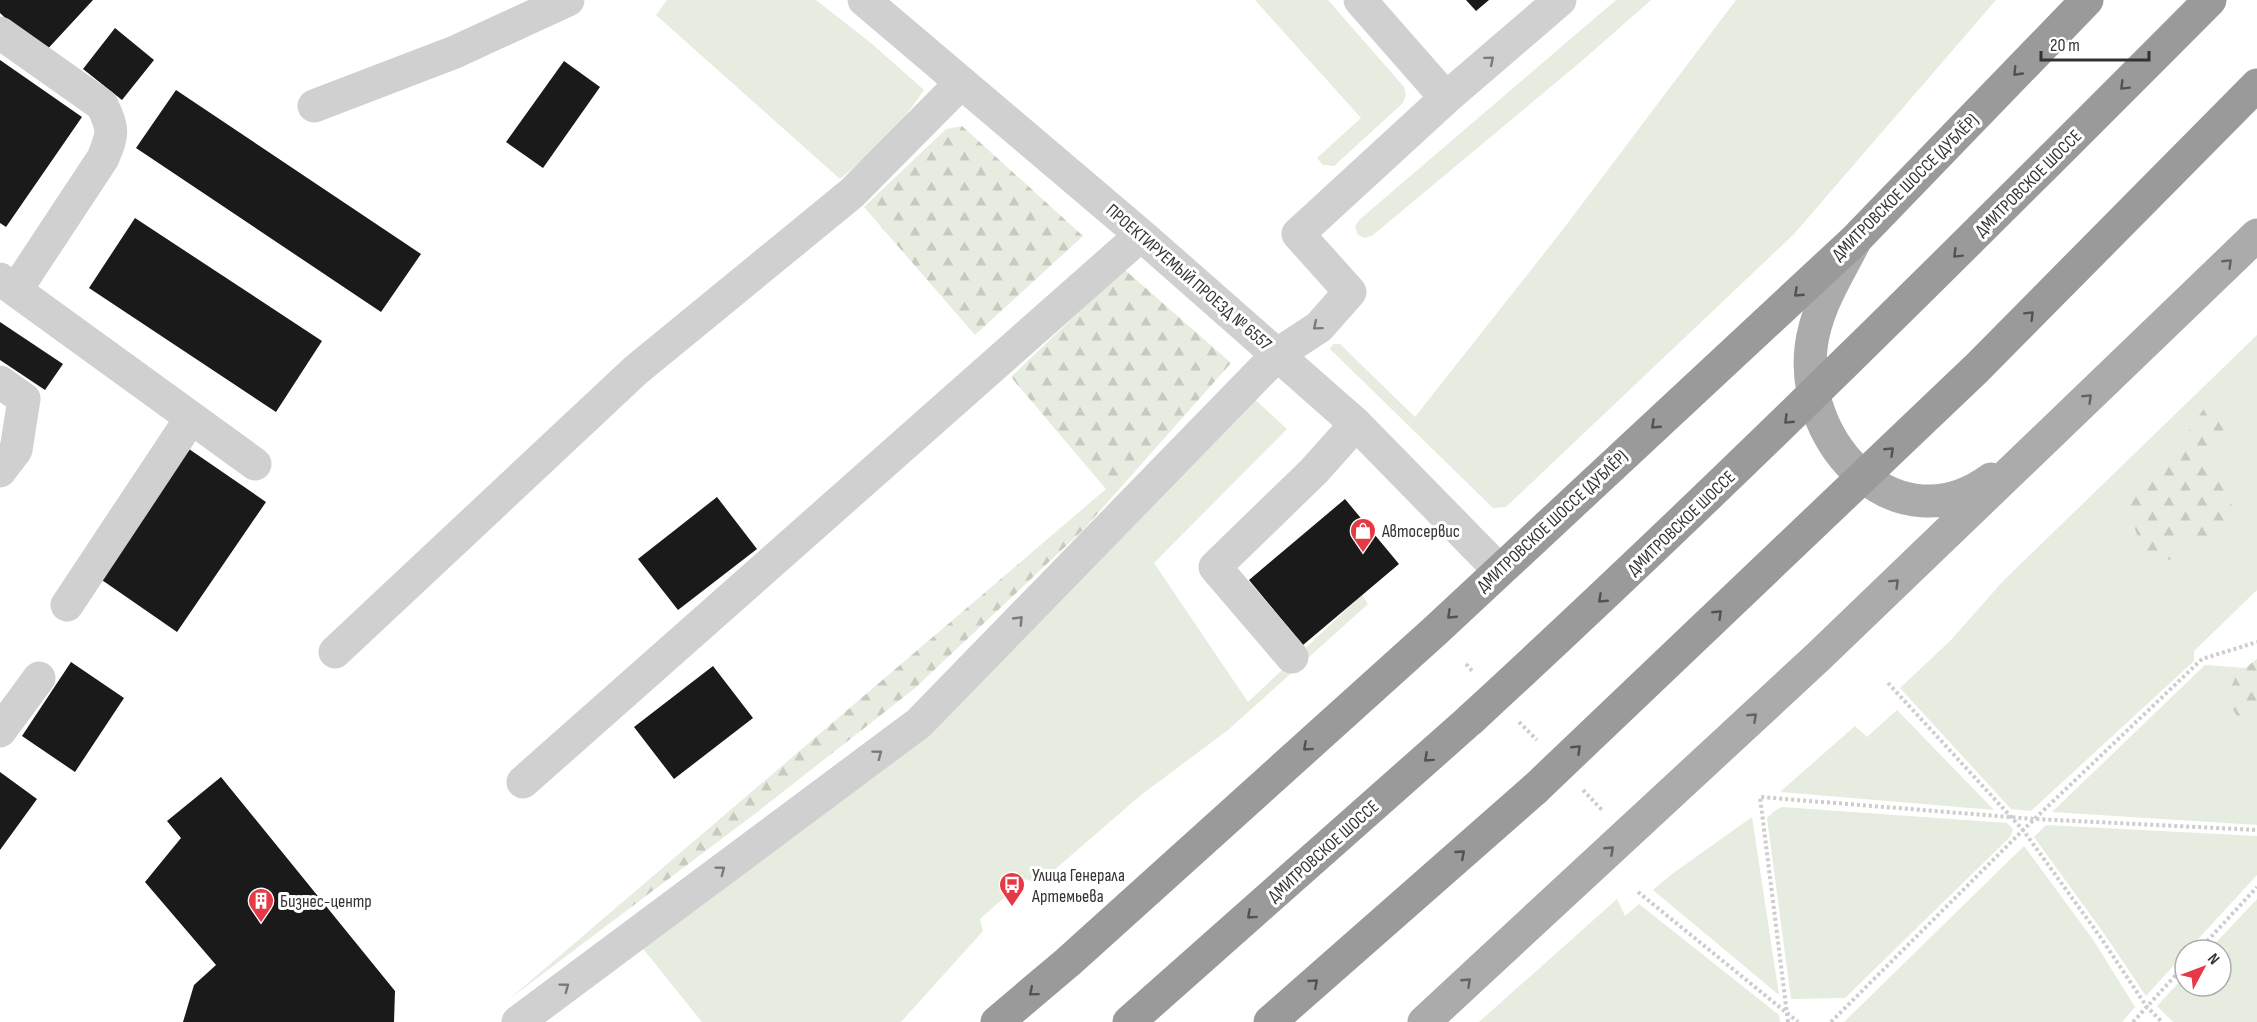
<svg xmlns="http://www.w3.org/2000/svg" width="2257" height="1022" font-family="'Sofia Sans Condensed',sans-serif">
<defs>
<pattern id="forest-firs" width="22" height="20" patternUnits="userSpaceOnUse" patternTransform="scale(1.5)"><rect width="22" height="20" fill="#e6ecdf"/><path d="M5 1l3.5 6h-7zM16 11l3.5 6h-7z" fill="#c6cbc0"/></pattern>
</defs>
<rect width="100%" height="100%" fill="#fff"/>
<path fill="#e6ecdf" d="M 667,0 L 816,0 L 871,43 L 924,90 L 891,136 L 840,179 L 656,15 Z
M 1255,0 L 1328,0 L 1404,87 L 1406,95 L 1403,103 L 1334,166 L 1323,165 L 1317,158 L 1361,118 Z
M 1616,0 L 1651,0 L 1584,59 L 1373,235 L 1365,238 L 1358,235 L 1355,227 L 1359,220 Z
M 1736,0 L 1996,0 L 1794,234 L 1506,507 L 1493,508 L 1330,349 L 1333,344 L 1340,344 L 1415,417 L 1561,232 Z
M 2257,335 L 2257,590 L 2194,651 L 2194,661 L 2031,811 L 2011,809 L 1900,688 L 1951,640 L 2004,580 Z
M 1250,395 L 1287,429 L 1154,563 L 1248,702 L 1362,595 L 1368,604 L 1228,730 L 1141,795 L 1038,884 L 1025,879 L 980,919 L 983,931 L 901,1022 L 702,1022 L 640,945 L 911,738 Z
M 2257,659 L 2257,825 L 2052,812 L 2205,665 L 2246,668 Z
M 1897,710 L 1994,810 L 1780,792 L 1855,726 L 1867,737 Z
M 1782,807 L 2007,823 L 2013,829 L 2011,836 L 1845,998 L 1791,999 L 1767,818 L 1773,812 Z
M 1752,817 L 1779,995 L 1653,890 L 1672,874 Z
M 2046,825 L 2257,836 L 2257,875 L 2188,950 L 2185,950 L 2185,953 L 2146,996 L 2105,935 L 2034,837 Z
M 2024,846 L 2094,941 L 2135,1007 L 2122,1022 L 1844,1022 Z
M 1617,899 L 1625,916 L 1639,904 L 1779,1015 L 1780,1022 L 1479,1022 Z
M 2257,899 L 2257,1022 L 2173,1022 L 2157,1006 L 2185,976 L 2185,986 L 2221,986 L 2221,950 L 2209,950 Z"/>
<path fill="url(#forest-firs)" d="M 962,126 L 1083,236 L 975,335 L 864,207 L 946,129 Z
M 1124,269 L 1231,363 L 1083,530 L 914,689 L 756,813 L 508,1000 L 1106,489 L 1011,377 Z
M 2221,402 L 2225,429 L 2208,449 L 2214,475 L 2230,498 L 2236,523 L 2214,537 L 2188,537 L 2172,560 L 2144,556 L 2126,501 L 2141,478 L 2181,442 L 2205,407 Z
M 2257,659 L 2257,714 L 2240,721 L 2226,698 L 2237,674 Z"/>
<path fill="#1a1a1a" d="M 0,0 L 93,0 L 43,54 L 0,13 Z
M 1466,0 L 1489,0 L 1476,11 Z
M 115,28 L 154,60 L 122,100 L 83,69 Z
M 0,60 L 82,117 L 6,227 L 0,223 Z
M 564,61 L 600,87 L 543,168 L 506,142 Z
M 176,90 L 421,254 L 381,312 L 136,148 Z
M 135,218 L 322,341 L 276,412 L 89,288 Z
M 0,322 L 63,364 L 45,390 L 0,360 Z
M 189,449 L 266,502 L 177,632 L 99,578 Z
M 717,497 L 757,549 L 678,610 L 638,559 Z
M 1345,499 L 1399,564 L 1303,645 L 1249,580 Z
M 71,662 L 124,698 L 75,772 L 22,736 Z
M 713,666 L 753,718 L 674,779 L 634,727 Z
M 0,772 L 37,799 L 0,850 Z
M 221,777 L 395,991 L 394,1022 L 183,1022 L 194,985 L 216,965 L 145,882 L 181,838 L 167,821 Z"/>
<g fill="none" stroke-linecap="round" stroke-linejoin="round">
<path stroke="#cdcdcd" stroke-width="4" stroke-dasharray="3 3" stroke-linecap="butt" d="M 1466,664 L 1473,672
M 1888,683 L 2023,830 L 2101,938 L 2147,1007 L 2162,1022
M 1519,722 L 1537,740
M 1583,790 L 1602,810
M 1638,892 L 1798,1022
M 2199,950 L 2257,887
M 1788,1022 L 1760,797 L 2035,819 L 2257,830
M 1831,1022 L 2023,830 L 2202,659 L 2257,642
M 2133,1022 L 2185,965"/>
<path stroke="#d0d0d0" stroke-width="33" d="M 864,0 L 1141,235 L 1356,424 L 1499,570
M 1360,0 L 1446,98
M 0,33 L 102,105 C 114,129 113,134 103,158 L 16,290
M 314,106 L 455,52 L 568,0
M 0,279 L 255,464
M 0,382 L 24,399 L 16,450 L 0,471
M 67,605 L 191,418
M 335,652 L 636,370 L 852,193 L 961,83
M 1292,657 L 1215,567 L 1314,471 L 1356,424
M 0,731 L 39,678
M 523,782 L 1141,235
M 518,1022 L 919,723 L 1278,354 L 1319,327 L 1350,292 L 1298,234 L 1446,98 L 1560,0"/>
<path stroke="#ababab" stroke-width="33" d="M 1854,243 C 1837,276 1815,310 1811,348 C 1800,445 1898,547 1991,479
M 1424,1022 L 1818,657 L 2257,235"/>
<path stroke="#9a9a9a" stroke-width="33" d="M 997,1022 L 1068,962 L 1435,631 L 1856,239 L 2087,0
M 1129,1022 L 1471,719
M 1270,1022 L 1535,789"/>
<path stroke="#9a9a9a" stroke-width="33" d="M 1471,719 C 1724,486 1967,244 2210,0
M 1535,789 L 1977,368 L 2257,85"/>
</g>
<defs><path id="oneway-chevron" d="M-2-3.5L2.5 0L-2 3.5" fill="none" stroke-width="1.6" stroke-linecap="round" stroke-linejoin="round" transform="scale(1.5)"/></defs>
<g stroke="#7a7a7a">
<use href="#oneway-chevron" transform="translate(1490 60) rotate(-40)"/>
<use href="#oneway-chevron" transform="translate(1317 326) rotate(140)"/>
<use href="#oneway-chevron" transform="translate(1019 620) rotate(-46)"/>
<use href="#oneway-chevron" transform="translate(878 754) rotate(-37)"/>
<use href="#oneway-chevron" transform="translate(721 870) rotate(-37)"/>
<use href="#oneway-chevron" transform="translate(565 987) rotate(-37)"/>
</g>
<g stroke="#525252">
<use href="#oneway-chevron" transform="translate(2017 72) rotate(134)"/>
<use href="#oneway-chevron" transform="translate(2124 86) rotate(135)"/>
<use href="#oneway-chevron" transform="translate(1957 254) rotate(135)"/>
<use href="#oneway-chevron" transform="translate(1798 293) rotate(137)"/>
<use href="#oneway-chevron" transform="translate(2030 315) rotate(-45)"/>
<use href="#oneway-chevron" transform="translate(1788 420) rotate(136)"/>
<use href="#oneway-chevron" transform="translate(1655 425) rotate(137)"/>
<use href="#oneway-chevron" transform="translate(1890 451) rotate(-44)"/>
<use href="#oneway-chevron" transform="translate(1602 599) rotate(137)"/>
<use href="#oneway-chevron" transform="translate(1718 614) rotate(-44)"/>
<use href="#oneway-chevron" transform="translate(1451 615) rotate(136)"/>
<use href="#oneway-chevron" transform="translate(1307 747) rotate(138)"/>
<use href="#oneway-chevron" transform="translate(1577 749) rotate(-44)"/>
<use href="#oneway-chevron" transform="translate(1428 758) rotate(138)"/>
<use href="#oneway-chevron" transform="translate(1461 854) rotate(-41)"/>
<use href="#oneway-chevron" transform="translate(1251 915) rotate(138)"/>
<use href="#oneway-chevron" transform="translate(1314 983) rotate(-41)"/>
<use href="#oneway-chevron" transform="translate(1033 992) rotate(140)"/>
</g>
<g stroke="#636363">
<use href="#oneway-chevron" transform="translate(2228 263) rotate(-44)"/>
<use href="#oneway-chevron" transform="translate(2088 398) rotate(-44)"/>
<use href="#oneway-chevron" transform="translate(1895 583) rotate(-44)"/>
<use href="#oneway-chevron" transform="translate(1753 717) rotate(-43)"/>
<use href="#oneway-chevron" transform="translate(1610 850) rotate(-43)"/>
<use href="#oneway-chevron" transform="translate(1467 982) rotate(-43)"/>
</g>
<defs>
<symbol id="shop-pin" viewBox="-11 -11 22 30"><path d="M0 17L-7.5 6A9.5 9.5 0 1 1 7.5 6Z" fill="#e63946" stroke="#fff"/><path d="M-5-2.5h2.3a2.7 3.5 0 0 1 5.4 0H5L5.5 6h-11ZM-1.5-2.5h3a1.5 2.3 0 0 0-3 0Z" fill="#fff"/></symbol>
<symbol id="bus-pin" viewBox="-11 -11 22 30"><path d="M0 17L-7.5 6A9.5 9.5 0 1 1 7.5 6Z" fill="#e63946" stroke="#fff"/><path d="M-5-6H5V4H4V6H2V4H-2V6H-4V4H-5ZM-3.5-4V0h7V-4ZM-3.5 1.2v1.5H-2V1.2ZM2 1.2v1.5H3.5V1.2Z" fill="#fff"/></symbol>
<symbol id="building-pin" viewBox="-11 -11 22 30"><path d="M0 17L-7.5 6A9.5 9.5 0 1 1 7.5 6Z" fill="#e63946" stroke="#fff"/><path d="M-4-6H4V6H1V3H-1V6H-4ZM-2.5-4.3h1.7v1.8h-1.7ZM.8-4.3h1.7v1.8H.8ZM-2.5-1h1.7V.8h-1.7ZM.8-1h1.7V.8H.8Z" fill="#fff"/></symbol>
</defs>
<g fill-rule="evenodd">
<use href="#shop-pin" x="1348" y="516" width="30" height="40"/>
<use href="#bus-pin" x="997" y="870" width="30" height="40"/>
<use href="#building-pin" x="246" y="886" width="30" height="40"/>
</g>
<g text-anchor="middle" stroke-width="6" stroke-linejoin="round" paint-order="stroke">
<g font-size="18" fill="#333" stroke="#fff">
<text transform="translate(2028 183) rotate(-45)" y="6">ДМИТРОВСКОЕ ШОССЕ</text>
<text transform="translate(1905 187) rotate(-45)" y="6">ДМИТРОВСКОЕ ШОССЕ (ДУБЛЁР)</text>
<text transform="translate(1189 277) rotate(41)" y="6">ПРОЕКТИРУЕМЫЙ ПРОЕЗД № 6557</text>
<text transform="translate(1552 521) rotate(-43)" y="6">ДМИТРОВСКОЕ ШОССЕ (ДУБЛЁР)</text>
<text transform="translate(1681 523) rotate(-44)" y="6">ДМИТРОВСКОЕ ШОССЕ</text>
<text transform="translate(1323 851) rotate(-42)" y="6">ДМИТРОВСКОЕ ШОССЕ</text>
</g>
<g font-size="18" fill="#333" stroke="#fff" text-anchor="start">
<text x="1382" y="537">Автосервис</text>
<text x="1032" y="881">Улица Генерала<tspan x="1032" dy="21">Артемьева</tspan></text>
<text x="280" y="907">Бизнес-центр</text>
</g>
</g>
<g transform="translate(2203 968) rotate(49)"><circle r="28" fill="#ffffff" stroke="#adadad" stroke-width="1.5"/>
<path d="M0-4.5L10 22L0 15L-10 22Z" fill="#e63946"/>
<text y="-9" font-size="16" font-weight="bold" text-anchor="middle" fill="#333333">N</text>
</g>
<path d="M2041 51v9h108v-9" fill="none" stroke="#333333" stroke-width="3"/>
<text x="2050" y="51" font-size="18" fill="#333333" stroke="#ffffff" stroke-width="4.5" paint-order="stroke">20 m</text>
</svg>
